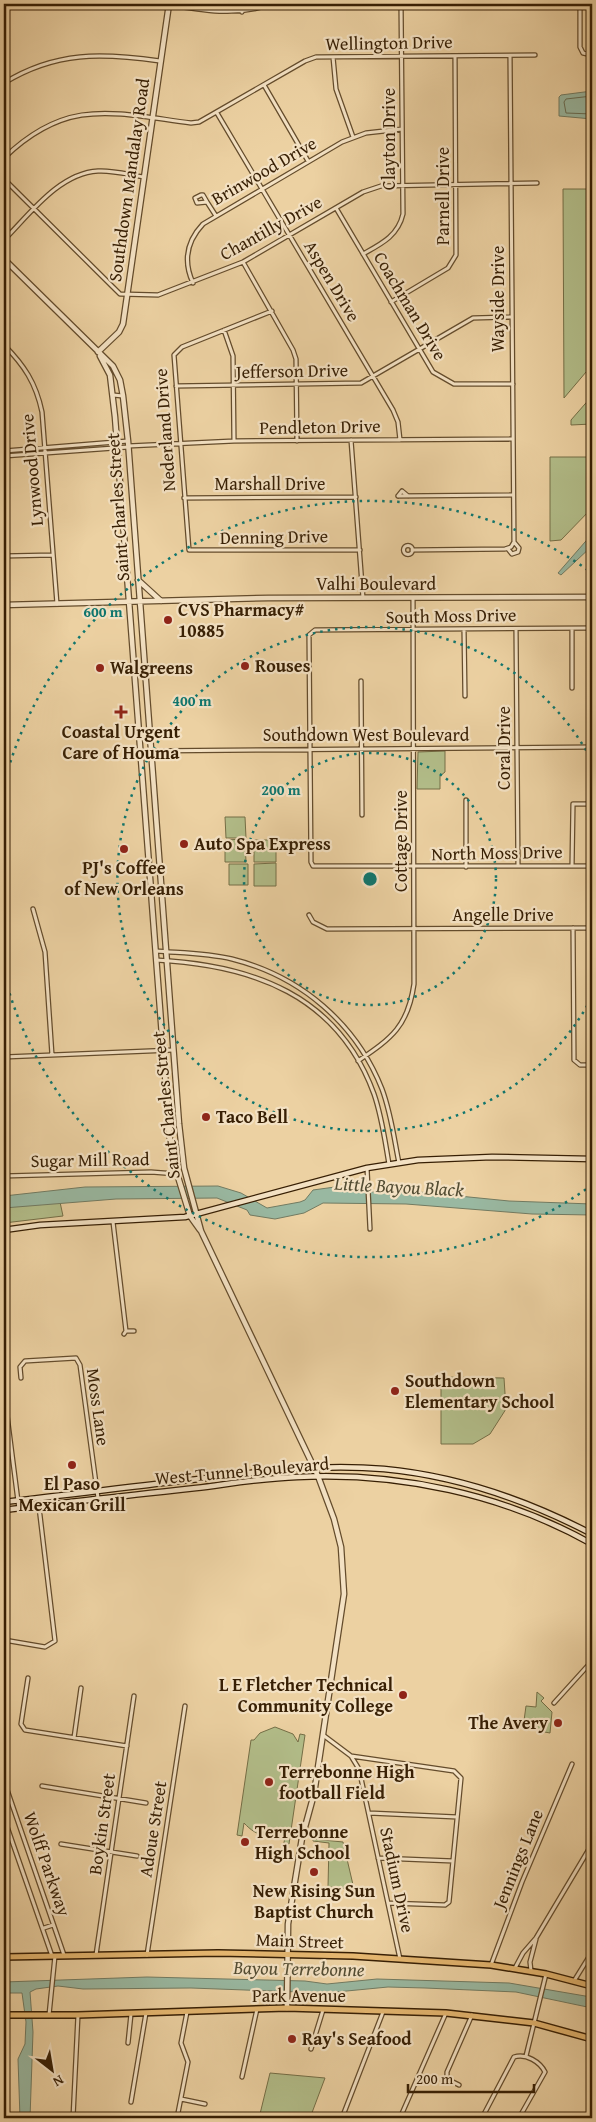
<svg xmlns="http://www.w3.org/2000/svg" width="596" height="2122" font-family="'Gentium Book Plus',serif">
<rect width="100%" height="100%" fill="#ecd1a2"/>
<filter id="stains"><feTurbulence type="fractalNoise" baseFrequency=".004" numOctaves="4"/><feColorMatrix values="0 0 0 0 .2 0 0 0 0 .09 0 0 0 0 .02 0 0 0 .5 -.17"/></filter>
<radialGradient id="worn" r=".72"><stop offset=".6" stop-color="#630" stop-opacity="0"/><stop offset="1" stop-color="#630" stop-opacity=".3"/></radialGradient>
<path fill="#b2bd89" stroke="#746e46" d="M 563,189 L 592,189 L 592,365 L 564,398 Z
M 592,396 L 592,424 L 571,425 L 571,420 Z
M 550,457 L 592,457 L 592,508 L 561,540 L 550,541 Z
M 445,751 L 445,772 L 440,776 L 440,789 L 417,789 L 418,752 Z
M 225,817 L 245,817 L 246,838 L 226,838 Z
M 245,839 L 246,862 L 225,862 L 225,840 Z
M 254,840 L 276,840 L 276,862 L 254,862 Z
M 276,863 L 276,886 L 254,886 L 254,864 Z
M 229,864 L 248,864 L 248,885 L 229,885 Z
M 60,1202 L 63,1216 L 4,1223 L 4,1207 Z
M 444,1377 L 504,1378 L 506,1409 L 490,1434 L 473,1444 L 441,1444 L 441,1381 Z
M 537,1692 L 544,1698 L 541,1701 L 552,1712 L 550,1733 L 523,1728 L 526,1706 L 536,1707 Z
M 275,1727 L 293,1734 L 298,1742 L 300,1734 L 305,1735 L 289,1844 L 284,1843 L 286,1828 C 270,1840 257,1837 244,1823 L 242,1836 L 237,1835 L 251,1740 L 254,1740 L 260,1733 Z
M 313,1839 L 343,1842 L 354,1889 L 328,1887 L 329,1843 L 313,1841 Z
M 270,2073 L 325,2078 L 310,2118 L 259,2118 Z"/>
<path fill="#99b8a1" stroke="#727b62" d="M 592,91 L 592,119 L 559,116 L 559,97 L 561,95 Z
M 592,534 L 592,546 L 561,575 L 558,573 Z
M 218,1186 L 241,1193 L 267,1208 L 300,1202 L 305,1200 L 313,1190 L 335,1187 L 374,1192 L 409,1191 L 509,1201 L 592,1204 L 592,1215 L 532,1214 L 406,1204 L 323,1203 L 304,1213 L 275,1219 L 250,1215 L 247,1210 L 217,1198 L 116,1199 L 4,1208 L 4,1196 L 85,1187 Z
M 147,1977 L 305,1981 L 327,1984 L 377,1979 L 509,1983 L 591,1997 L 592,1995 L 592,2008 L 516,1992 L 425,1988 L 388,1987 L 326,1993 L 191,1988 L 83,1989 L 58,1986 L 36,1989 L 30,1992 L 33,2032 L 30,2118 L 20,2118 L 18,2059 L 25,2044 L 26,2022 L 22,1993 L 4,1993 L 4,1982 Z"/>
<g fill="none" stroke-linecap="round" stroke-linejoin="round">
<path stroke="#686c52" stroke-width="1" d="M 592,96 L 566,99 L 564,102 L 566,113 L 592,114"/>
<defs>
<path id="minor" d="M 36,4 L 37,4
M 164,4 C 203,10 235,17 272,4
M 580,4 L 580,47 L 583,53 L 592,55
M 242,12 L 243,4
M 510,56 L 514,542
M 333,57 L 336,89 L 353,137
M 4,83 C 56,51 102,53 160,61
M 264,85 L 308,161
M 217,113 L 393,410 L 398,422 L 400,440
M 4,158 C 67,97 113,113 191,123 L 199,122 L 305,61 L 316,57 L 535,55
M 4,179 L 120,294 L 158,295 L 243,262 L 363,192 L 381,186 L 537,183
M 201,195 L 203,195 L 207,202 L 197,203 L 195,198 Z
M 207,202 L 216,216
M 336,208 L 433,372 L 454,384 L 513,384
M 4,240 C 29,215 59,173 98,171 C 113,170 130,175 144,177
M 363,254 C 381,244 398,236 403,214 L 401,4
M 243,262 L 293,350 L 296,359 L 297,441
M 193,283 C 183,261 187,241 203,224 L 342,142 L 366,133 L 402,129
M 391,302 L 448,268 L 456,255 L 455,56
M 272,311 L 182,347 L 174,355 L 189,550 L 360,550
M 224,330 L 233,356 L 234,441
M 4,345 C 24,365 36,383 42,412 L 57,604
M 176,386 L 361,383 L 473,318 L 512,317
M 113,395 L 123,396
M 351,440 L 363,598
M 128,446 L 234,441 L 513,439
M 4,451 L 128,441
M 4,456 L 128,447
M 398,496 L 513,495
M 398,496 L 402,491 L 408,496
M 184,498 L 356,497
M403.5 550a4.5 4.5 0 1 1 9 0a4.5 4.5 0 1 1-9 0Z
M 508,549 L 512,554 L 518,552 L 519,548 L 514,542
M 412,550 L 505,549 L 511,547 L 514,542
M 4,556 L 53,555
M 592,628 L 315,630 L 309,635 L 311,862 L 313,866 L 592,866
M 464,629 L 465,696
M 516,629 L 518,866
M 572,629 L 572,688
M 361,681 L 362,815
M 140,751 L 592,747
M 466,800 L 466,867
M 572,866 L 573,804 L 592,804
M 33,909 L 45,952 L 52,1055
M 309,915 L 313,922 L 327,929 L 592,928
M 573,928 L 574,1060 L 580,1065 L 592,1065
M 156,951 C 181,953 207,953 232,959 C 300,976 356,1023 382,1089 C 391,1113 394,1138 399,1163
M 156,960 C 253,965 338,995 374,1094 C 382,1117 385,1141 389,1164
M 4,1057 L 173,1050
M 358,1061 C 392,1038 408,1026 414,984 L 413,598
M 367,1168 L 370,1229
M 4,1176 L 151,1172 L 177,1174
M 113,1222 L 126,1331
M 124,1334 L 126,1331 L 134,1331
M 21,1378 L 20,1367 L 25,1361 L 76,1358 L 80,1365 L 98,1498
M 4,1411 L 6,1411 L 7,1415 L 19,1509
M 4,1640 L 45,1647 L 55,1641 L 39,1507
M 28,1678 L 21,1724 L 25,1730 L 127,1746
M 554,1703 L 592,1661
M 323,1735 L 351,1756 L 359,1769 L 400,1959
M 74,1738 L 81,1688
M 351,1756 L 454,1771 L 461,1778 L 449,1902 L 445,1905 L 388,1903
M 4,1781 L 64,1955
M 42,1786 L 146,1803
M 369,1813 L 457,1817
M 4,1818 L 52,1956
M 61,1844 L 137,1856
M 378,1858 L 453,1861
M 44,1928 L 53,1925
M 96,1955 L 134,1696
M 147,1955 L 185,1706
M 491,1965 L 522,1882 L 572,1764
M 515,1968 L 523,1953 L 536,1938 L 592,1844
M 531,1971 L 530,1962 L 536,1939
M 574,1981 L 592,1952
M 49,2015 L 55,1956
M 128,2043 L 131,2014
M 311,2049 L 323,2010
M 526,2056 L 546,1974
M 242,2077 L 257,2009
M 459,2085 L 447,2079 L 447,2072 L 472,2015
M 181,2099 L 205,2104
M 131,2102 L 146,2013
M 178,2117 L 186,2118
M 73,2118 L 78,2015
M 177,2118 L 188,2062 L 181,2043 L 187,2012
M 342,2118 L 383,2012
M 400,2118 L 446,2013
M 482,2118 L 514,2057 C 526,2053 540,2062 545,2072 L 519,2118"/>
<path id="tertiary" d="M 4,259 L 113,366 L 120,380 L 123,396 L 128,441 L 179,1124 L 184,1168 L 201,1231 L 318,1476 L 334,1519 L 341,1547 L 344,1594 L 314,1794 L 302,1838 L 288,1924 L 287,2008
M 98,352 L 119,332 L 123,324 L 169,4
M 100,356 L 110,375 L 115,417 L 171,1154 L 190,1216 L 200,1230
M 138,580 L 161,601
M 4,605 L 268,598 L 592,597"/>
<path id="secondary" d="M 4,1230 L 40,1225 L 185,1217 L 367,1168 L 418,1160 L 492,1157 L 592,1159
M 4,1502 C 69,1495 134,1486 199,1479 C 260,1471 322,1464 384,1469 C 458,1476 527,1500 592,1534
M 4,1510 C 68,1502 132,1495 196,1488 C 229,1484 263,1478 297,1477 C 399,1472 503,1494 592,1544"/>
<path id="primary" d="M 4,1957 L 218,1953 L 353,1956 L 491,1965 L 546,1974 L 592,1986
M 4,2015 L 78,2015 L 287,2008 L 446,2013 L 534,2023 L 592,2039"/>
</defs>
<use href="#minor" stroke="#644c2c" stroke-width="5.5"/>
<use href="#tertiary" stroke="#644c2c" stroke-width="7"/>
<use href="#secondary" stroke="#371f04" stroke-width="7"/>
<use href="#primary" stroke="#371f04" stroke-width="8"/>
<use href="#minor" stroke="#f3e1c3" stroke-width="3"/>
<use href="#tertiary" stroke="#f3e1c3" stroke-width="4.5"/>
<use href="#secondary" stroke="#f3e1c3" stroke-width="4.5"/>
<use href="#primary" stroke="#e6b871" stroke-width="5"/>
</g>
<g fill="none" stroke="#0f766e" stroke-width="2.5" stroke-dasharray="2.5 5">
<circle cx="370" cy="879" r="126"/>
<path d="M591 999A252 252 0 1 1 591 759"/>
<path d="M592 1185A378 378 0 0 1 4 974M4 784A378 378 0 0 1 592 573"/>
</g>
<g fill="#8f2418" stroke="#f3e1c3" stroke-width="2">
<circle cx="168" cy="620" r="5"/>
<circle cx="245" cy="666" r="5"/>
<circle cx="100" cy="668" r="5"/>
<path d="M118.5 704.5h5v5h5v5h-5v5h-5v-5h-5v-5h5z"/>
<circle cx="184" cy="844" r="5"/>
<circle cx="124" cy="849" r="5"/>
<circle cx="206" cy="1117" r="5"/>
<circle cx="395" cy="1391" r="5"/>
<circle cx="72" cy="1465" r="5"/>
<circle cx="403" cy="1695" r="5"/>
<circle cx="558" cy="1723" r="5"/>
<circle cx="269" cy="1782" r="5"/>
<circle cx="245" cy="1842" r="5"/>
<circle cx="314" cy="1872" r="5"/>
<circle cx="292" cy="2039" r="5"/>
</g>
<g text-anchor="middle" stroke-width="4.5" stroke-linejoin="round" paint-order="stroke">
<g font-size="18" fill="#371f04" stroke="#f3e1c3">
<text transform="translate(389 43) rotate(-1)" y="6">Wellington Drive</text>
<text transform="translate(389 139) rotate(-90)" y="6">Clayton Drive</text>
<text transform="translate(264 171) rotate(-30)" y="6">Brinwood Drive</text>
<text transform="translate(129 180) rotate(-82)" y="6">Southdown Mandalay Road</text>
<text transform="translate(443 196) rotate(-90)" y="6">Parnell Drive</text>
<text transform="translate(271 228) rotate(-29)" y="6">Chantilly Drive</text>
<text transform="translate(332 281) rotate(59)" y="6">Aspen Drive</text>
<text transform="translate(498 299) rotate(-90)" y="6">Wayside Drive</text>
<text transform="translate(410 306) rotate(59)" y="6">Coachman Drive</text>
<text transform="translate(292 371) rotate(-1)" y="6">Jefferson Drive</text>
<text transform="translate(320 427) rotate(-1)" y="6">Pendleton Drive</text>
<text transform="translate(165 430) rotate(-94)" y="6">Nederland Drive</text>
<text transform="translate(32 470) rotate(-95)" y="6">Lynwood Drive</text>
<text x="270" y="490">Marshall Drive</text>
<text transform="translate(118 507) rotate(-94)" y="6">Saint Charles Street</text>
<text transform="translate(274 537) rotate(-1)" y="6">Denning Drive</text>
<text x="376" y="590">Valhi Boulevard</text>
<text transform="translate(451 616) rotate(-1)" y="6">South Moss Drive</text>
<text x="366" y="741">Southdown West Boulevard</text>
<text transform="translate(504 748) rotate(-90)" y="6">Coral Drive</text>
<text transform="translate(401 841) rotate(-90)" y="6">Cottage Drive</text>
<text transform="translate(497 853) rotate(-1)" y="6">North Moss Drive</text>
<text x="503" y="921">Angelle Drive</text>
<text transform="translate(166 1105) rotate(-96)" y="6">Saint Charles Street</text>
<text transform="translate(90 1160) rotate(-1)" y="6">Sugar Mill Road</text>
<text transform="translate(98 1407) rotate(82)" y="6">Moss Lane</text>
<text transform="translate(242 1471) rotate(-5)" y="6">West Tunnel Boulevard</text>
<text transform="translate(102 1824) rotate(-82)" y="6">Boykin Street</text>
<text transform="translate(153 1829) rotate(-81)" y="6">Adoue Street</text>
<text transform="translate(518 1859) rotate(-68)" y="6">Jennings Lane</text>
<text transform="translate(47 1864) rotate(71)" y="6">Wolff Parkway</text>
<text transform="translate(397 1880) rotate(78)" y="6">Stadium Drive</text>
<text transform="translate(300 1941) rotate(2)" y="6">Main Street</text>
<text x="299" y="2002">Park Avenue</text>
</g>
<g font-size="18" font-weight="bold" fill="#371f04" stroke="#f3e1c3" text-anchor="start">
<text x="178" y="616">CVS Pharmacy#<tspan x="178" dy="21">10885</tspan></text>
<text x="255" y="672">Rouses</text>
<text x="110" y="674">Walgreens</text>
<text x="121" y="738" text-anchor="middle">Coastal Urgent<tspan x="121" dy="21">Care of Houma</tspan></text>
<text x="194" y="850">Auto Spa Express</text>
<text x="124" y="874" text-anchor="middle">PJ's Coffee<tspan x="124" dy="21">of New Orleans</tspan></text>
<text x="216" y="1123">Taco Bell</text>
<text x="405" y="1387">Southdown<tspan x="405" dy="21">Elementary School</tspan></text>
<text x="72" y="1490" text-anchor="middle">El Paso<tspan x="72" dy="21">Mexican Grill</tspan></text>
<text x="393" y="1691" text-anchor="end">L E Fletcher Technical<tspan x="393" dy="21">Community College</tspan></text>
<text x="548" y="1729" text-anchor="end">The Avery</text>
<text x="279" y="1778">Terrebonne High<tspan x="279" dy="21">football Field</tspan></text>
<text x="255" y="1838">Terrebonne<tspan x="255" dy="21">High School</tspan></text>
<text x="314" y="1897" text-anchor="middle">New Rising Sun<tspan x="314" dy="21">Baptist Church</tspan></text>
<text x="302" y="2045">Ray's Seafood</text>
</g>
<g font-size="19" font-style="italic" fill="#544d33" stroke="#f3e1c3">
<text transform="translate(399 1186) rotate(3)" y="7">Little Bayou Black</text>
<text transform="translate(299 1968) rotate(1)" y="7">Bayou Terrebonne</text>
</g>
</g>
<circle cx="370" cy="879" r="8" fill="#0f766e" stroke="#f3e1c3" stroke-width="2.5"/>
<g font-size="15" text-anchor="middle" font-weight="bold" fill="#0f766e" stroke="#f3e1c3" stroke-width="4.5" stroke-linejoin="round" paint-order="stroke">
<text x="103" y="617">600 m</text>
<text x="192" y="706">400 m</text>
<text x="281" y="795">200 m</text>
</g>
<rect width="596" height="2122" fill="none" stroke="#ecd1a2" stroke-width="20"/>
<rect x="5" y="5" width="586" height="2112" fill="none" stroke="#371f04" stroke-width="2.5"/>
<rect x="10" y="10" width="576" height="2102" fill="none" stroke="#371f04"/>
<g transform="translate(52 2070) rotate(149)" stroke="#f3e1c3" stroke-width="4" paint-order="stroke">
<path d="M0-4L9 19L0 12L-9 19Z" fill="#371f04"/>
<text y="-8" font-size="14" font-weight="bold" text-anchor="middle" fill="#371f04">N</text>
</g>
<path d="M408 2084v8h126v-8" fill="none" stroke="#371f04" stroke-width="2.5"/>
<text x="416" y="2084" font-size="15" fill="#371f04" stroke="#f3e1c3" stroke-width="4" paint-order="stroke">200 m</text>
<rect width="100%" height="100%" filter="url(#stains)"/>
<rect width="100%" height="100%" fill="url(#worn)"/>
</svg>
